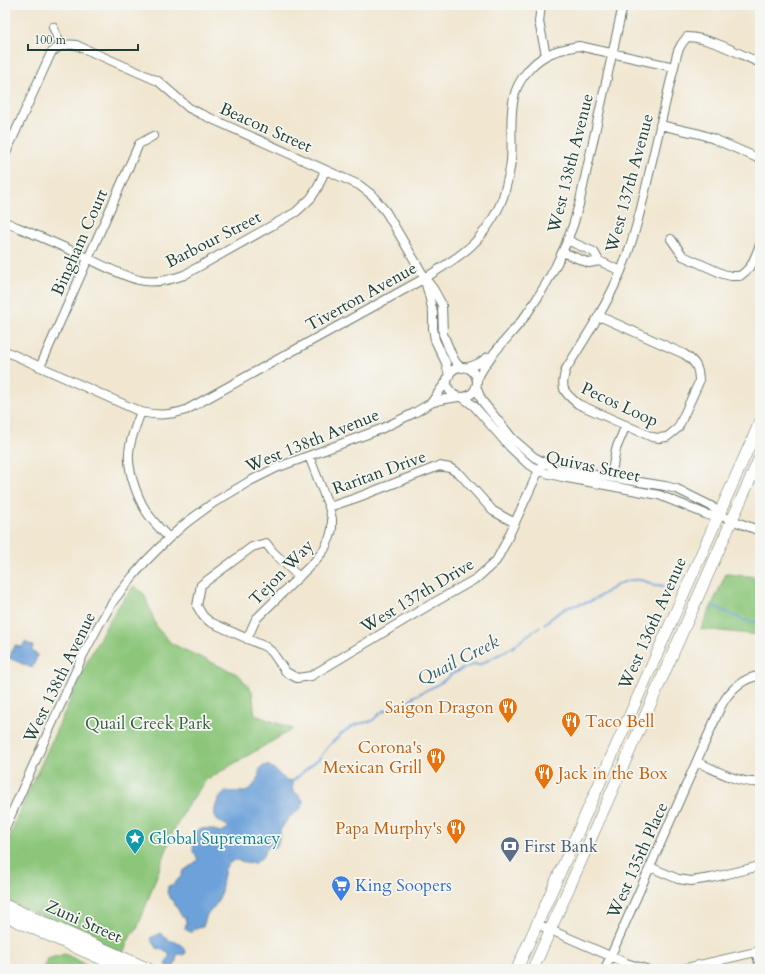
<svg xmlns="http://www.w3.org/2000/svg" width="765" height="974" font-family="Cardo,serif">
<rect width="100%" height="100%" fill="#f6f6f2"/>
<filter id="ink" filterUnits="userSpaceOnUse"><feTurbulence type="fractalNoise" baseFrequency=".025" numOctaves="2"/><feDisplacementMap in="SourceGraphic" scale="8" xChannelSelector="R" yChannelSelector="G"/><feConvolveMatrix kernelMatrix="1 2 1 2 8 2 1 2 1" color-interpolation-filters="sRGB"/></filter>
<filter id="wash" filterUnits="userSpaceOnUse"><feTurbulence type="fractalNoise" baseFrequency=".012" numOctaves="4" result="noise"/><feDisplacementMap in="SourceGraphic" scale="16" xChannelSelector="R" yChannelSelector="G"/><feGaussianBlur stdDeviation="0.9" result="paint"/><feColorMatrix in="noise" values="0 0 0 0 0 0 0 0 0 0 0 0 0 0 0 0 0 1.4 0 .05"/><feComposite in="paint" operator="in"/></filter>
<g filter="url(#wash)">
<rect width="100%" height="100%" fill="#f1e7d1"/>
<path fill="#8cc67a" stroke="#568257" d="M 726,574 L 760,577 L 760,635 L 701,629 Z
M 134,586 L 144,594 L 157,628 L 172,644 L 239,675 L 252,691 L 255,715 L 293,729 L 206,780 L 186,808 L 173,832 L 139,924 L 137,929 L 131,935 L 123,953 L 5,900 L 5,851 L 16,820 L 89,658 L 110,619 L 120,604 Z
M 65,954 L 95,969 L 42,969 L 47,959 Z"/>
<path fill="#6da1d9" stroke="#466f86" d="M 25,642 L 33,646 L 32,651 L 38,655 L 32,668 L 9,658 L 15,645 L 19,647 L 22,647 Z
M 267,765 C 275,768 280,776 287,781 L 291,780 L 294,782 L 292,789 C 296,794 301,796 304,802 C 301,812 296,811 289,818 C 287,820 285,823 283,826 C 278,832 280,840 277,847 L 267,848 C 265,854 261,860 255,863 C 253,863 250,863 248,864 L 245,862 L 235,860 L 228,864 L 225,869 L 220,896 C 217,903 213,910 207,914 L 203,927 L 196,928 L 191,933 L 185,929 L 186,922 L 185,918 L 182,917 L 176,906 L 167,893 L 168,886 L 173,885 L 182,875 L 182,872 L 198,860 L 193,851 L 194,835 L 196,830 C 205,827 212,829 220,832 L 229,828 C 225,823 218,823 215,816 C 213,809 219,794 226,792 C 228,791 243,792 245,792 C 252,789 257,782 259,774 C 259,771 259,770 261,768 C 263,766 264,766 267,765 Z
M 160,933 L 169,941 C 173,940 181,944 184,948 L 184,950 L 186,953 L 183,955 L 180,954 L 177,955 L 175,965 L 171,969 L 168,968 L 166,963 L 169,957 L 169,952 C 160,950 152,948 151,937 L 153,937 Z"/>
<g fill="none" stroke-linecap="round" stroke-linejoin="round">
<path stroke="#6da1d9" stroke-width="2" d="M 714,606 L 743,620 L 760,623
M 544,624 C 551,619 560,610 569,607 C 577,604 585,604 593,600 C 610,592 619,578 640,580 C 645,581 650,582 654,586 L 658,585 L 674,588
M 293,781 L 318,759 L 320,758 C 327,746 344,729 358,724 C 363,722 369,723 373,720 C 376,718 378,714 382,712 C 389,708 398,707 405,703 C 409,701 411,698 415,696 C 424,691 434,687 442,682 C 446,679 449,676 452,674 C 459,670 467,668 474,664 L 479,665 L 513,647 L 529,634 L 540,627"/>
</g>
</g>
<g filter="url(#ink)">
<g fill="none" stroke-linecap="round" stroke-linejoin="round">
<defs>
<path id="minor" d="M 541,5 L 539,22 L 546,55
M 53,27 L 61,46
M 660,125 L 700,134 L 714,139 L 760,159
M 5,155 L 51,53 C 58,46 66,43 76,45 L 158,81 L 189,108 L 201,114 L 359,185 L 372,195 L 386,212 L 425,278 L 434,290 L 442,305 L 443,334 L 453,358 L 457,364 L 462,368
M 5,222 C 31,233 58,244 83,256 C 100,264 122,276 139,280 C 154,284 170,280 184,275 L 296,212 L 311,198 L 318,187 L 325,170
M 671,239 L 683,256 L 723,274 L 731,276 L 740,276 L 746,271 L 752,264 L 760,245
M 567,240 L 594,252 L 599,261
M 562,252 L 589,263 L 599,261 L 621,271
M 425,281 L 429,295 L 433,313 L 433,328 L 435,340 L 446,363 L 449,376
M 599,316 L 684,354 C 696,362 699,368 699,382 L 678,428 L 667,437 L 659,438 L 652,437 L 578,404 C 563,392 560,388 566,369 C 586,337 607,305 621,271 C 635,237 643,201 651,165 C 659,132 666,99 674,67
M 5,351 L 141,412 C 158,416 170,415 186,410 L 425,278 C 438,270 453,261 465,251 C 481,239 497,215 503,197 C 506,187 510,171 511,161 C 513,140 509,118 514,97 C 517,81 532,63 547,55 C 556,50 568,48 579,46 L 674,67 C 677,53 678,47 687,37 C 712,38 737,53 760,63
M 40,367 L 139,144 L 153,136
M447 382a15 15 0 1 1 30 0a15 15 0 1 1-30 0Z
M 467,368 L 479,363 L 488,357
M 477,380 C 488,355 510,337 526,315 C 545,288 561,259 572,228 C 575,221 576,212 579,205 L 623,5
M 476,387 L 482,401 L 513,439 L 534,457 L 549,465 L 558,469 L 570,471 L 665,486 L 677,489 L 711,506 L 716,510 L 719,515
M 462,397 L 474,406 L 510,447 L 527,463 L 535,468 L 546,473 L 562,477 L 659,495 L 708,515 L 712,516 L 719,515 L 760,531
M 431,403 L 448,379
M 141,412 C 136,425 130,439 129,453 C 128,462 130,470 132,478 C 140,506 149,518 169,538
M 611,477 L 616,449 L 626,425
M 329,507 L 356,498 L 439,466 L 450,468 L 461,475 L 493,511 L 515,523
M 299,577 L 272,551 L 266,543 L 252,547 L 201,585 L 197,606 L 203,616 L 210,622 L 266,647 L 272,652 L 286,672 L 297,678 L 311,676 L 421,610 L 477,578 L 496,561 L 505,544 L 539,470 L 543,463
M 247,639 L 256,619 L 260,615 L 314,562 L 324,550 L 330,537 L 332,529 L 332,519 L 329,507 L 309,456
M 697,762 C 716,770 738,784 760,782
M 5,828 L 83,655 L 99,625 L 114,600 L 133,576 L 146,561 L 169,538 L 186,523 L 213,503 L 250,481 L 276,468 L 381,429 L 414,413 L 431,403 L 440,400 L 458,397
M 650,867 L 678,879 L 691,881 L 711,878 L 760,866
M 537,924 L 626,963 L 646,969
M 756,952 L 760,966
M 605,969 L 721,706 C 729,691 743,677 760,676
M 682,969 L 760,951"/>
<path id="secondary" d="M 5,905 L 149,969
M 5,916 L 124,969
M 517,969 L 760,422
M 533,969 L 760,457"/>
</defs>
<use href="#minor" stroke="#68786b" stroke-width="10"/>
<use href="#secondary" stroke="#68786b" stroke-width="12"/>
<use href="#minor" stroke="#fff" stroke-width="8"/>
<use href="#secondary" stroke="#fff" stroke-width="11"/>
</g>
</g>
<defs>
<symbol id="restaurant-pin" viewBox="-11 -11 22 30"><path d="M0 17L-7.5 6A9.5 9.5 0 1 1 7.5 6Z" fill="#e8710a" stroke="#f6f6f2"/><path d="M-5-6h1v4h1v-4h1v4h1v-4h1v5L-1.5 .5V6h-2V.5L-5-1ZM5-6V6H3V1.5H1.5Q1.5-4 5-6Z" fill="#fff"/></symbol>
<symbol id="sight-pin" viewBox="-11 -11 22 30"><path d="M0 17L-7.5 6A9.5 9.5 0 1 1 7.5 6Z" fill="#0f9aa8" stroke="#f6f6f2"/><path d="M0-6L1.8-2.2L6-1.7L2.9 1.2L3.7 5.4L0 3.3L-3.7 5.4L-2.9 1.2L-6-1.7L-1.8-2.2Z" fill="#fff"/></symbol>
<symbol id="bank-pin" viewBox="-11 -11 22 30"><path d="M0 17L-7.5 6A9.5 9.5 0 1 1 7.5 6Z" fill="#5c6f8a" stroke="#f6f6f2"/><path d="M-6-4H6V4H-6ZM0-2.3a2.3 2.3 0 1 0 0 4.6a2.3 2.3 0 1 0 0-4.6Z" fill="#fff"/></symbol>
<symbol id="supermarket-pin" viewBox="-11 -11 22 30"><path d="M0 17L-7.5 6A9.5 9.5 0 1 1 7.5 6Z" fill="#3f7fe0" stroke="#f6f6f2"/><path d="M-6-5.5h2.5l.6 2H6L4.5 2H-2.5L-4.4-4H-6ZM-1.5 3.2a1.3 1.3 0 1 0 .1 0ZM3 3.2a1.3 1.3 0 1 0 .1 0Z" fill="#fff"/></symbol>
</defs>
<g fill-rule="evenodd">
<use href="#restaurant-pin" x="497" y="696" width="22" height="30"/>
<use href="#restaurant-pin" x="560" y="710" width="22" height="30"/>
<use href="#restaurant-pin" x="425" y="746" width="22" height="30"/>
<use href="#restaurant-pin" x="533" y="762" width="22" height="30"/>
<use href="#restaurant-pin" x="445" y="817" width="22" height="30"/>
<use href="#sight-pin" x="124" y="827" width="22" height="30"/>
<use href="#bank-pin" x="499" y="835" width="22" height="30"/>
<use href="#supermarket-pin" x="330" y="874" width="22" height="30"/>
</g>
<g text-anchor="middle" stroke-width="3.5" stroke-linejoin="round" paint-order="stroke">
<g font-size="17" fill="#1f3d34" stroke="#f6f6f2">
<text transform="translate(266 127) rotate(24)" y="6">Beacon Street</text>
<text transform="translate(570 163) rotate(-76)" y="6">West 138th Avenue</text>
<text transform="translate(629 183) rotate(-75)" y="6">West 137th Avenue</text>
<text transform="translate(213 239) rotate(-27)" y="6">Barbour Street</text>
<text transform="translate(79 242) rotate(-66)" y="6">Bingham Court</text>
<text transform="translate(361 296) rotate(-29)" y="6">Tiverton Avenue</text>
<text transform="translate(620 404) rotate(25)" y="6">Pecos Loop</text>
<text transform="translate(312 440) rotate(-22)" y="6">West 138th Avenue</text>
<text transform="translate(593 466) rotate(12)" y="6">Quivas Street</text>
<text transform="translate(379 472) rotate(-20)" y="6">Raritan Drive</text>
<text transform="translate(281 572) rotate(-46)" y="6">Tejon Way</text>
<text transform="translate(417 595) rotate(-31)" y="6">West 137th Drive</text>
<text transform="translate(652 623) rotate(-66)" y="6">West 136th Avenue</text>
<text transform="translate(59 677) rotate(-64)" y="6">West 138th Avenue</text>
<text transform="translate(637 860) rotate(-66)" y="6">West 135th Place</text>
<text transform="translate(84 921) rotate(24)" y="6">Zuni Street</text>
</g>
<g font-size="17" fill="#c56008" stroke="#f6f6f2" text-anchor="end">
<text x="494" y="713">Saigon Dragon</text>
<text x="585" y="727" text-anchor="start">Taco Bell</text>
<text x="422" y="753">Corona's<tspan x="422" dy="20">Mexican Grill</tspan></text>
<text x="558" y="779" text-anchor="start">Jack in the Box</text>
<text x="442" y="834">Papa Murphy's</text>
</g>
<g font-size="17" fill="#3a5f46" stroke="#f6f6f2">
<text x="148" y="729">Quail Creek Park</text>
</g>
<g font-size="17" fill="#0d838f" stroke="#f6f6f2" text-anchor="start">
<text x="149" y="844">Global Supremacy</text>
</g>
<g font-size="17" fill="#4e5e75" stroke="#f6f6f2" text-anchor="start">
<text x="524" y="852">First Bank</text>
</g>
<g font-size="17" fill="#366cbe" stroke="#f6f6f2" text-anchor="start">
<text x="355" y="891">King Soopers</text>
</g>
<g font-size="18" font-style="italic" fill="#365b66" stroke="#f6f6f2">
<text transform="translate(458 660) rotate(-27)" y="6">Quail Creek</text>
</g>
</g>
<rect width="765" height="974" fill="none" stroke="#f6f6f2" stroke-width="20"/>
<path d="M28 44v6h110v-6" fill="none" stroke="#1f3d34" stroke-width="2"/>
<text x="34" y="44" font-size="12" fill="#1f3d34" stroke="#f6f6f2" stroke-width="3" paint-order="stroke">100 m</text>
</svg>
